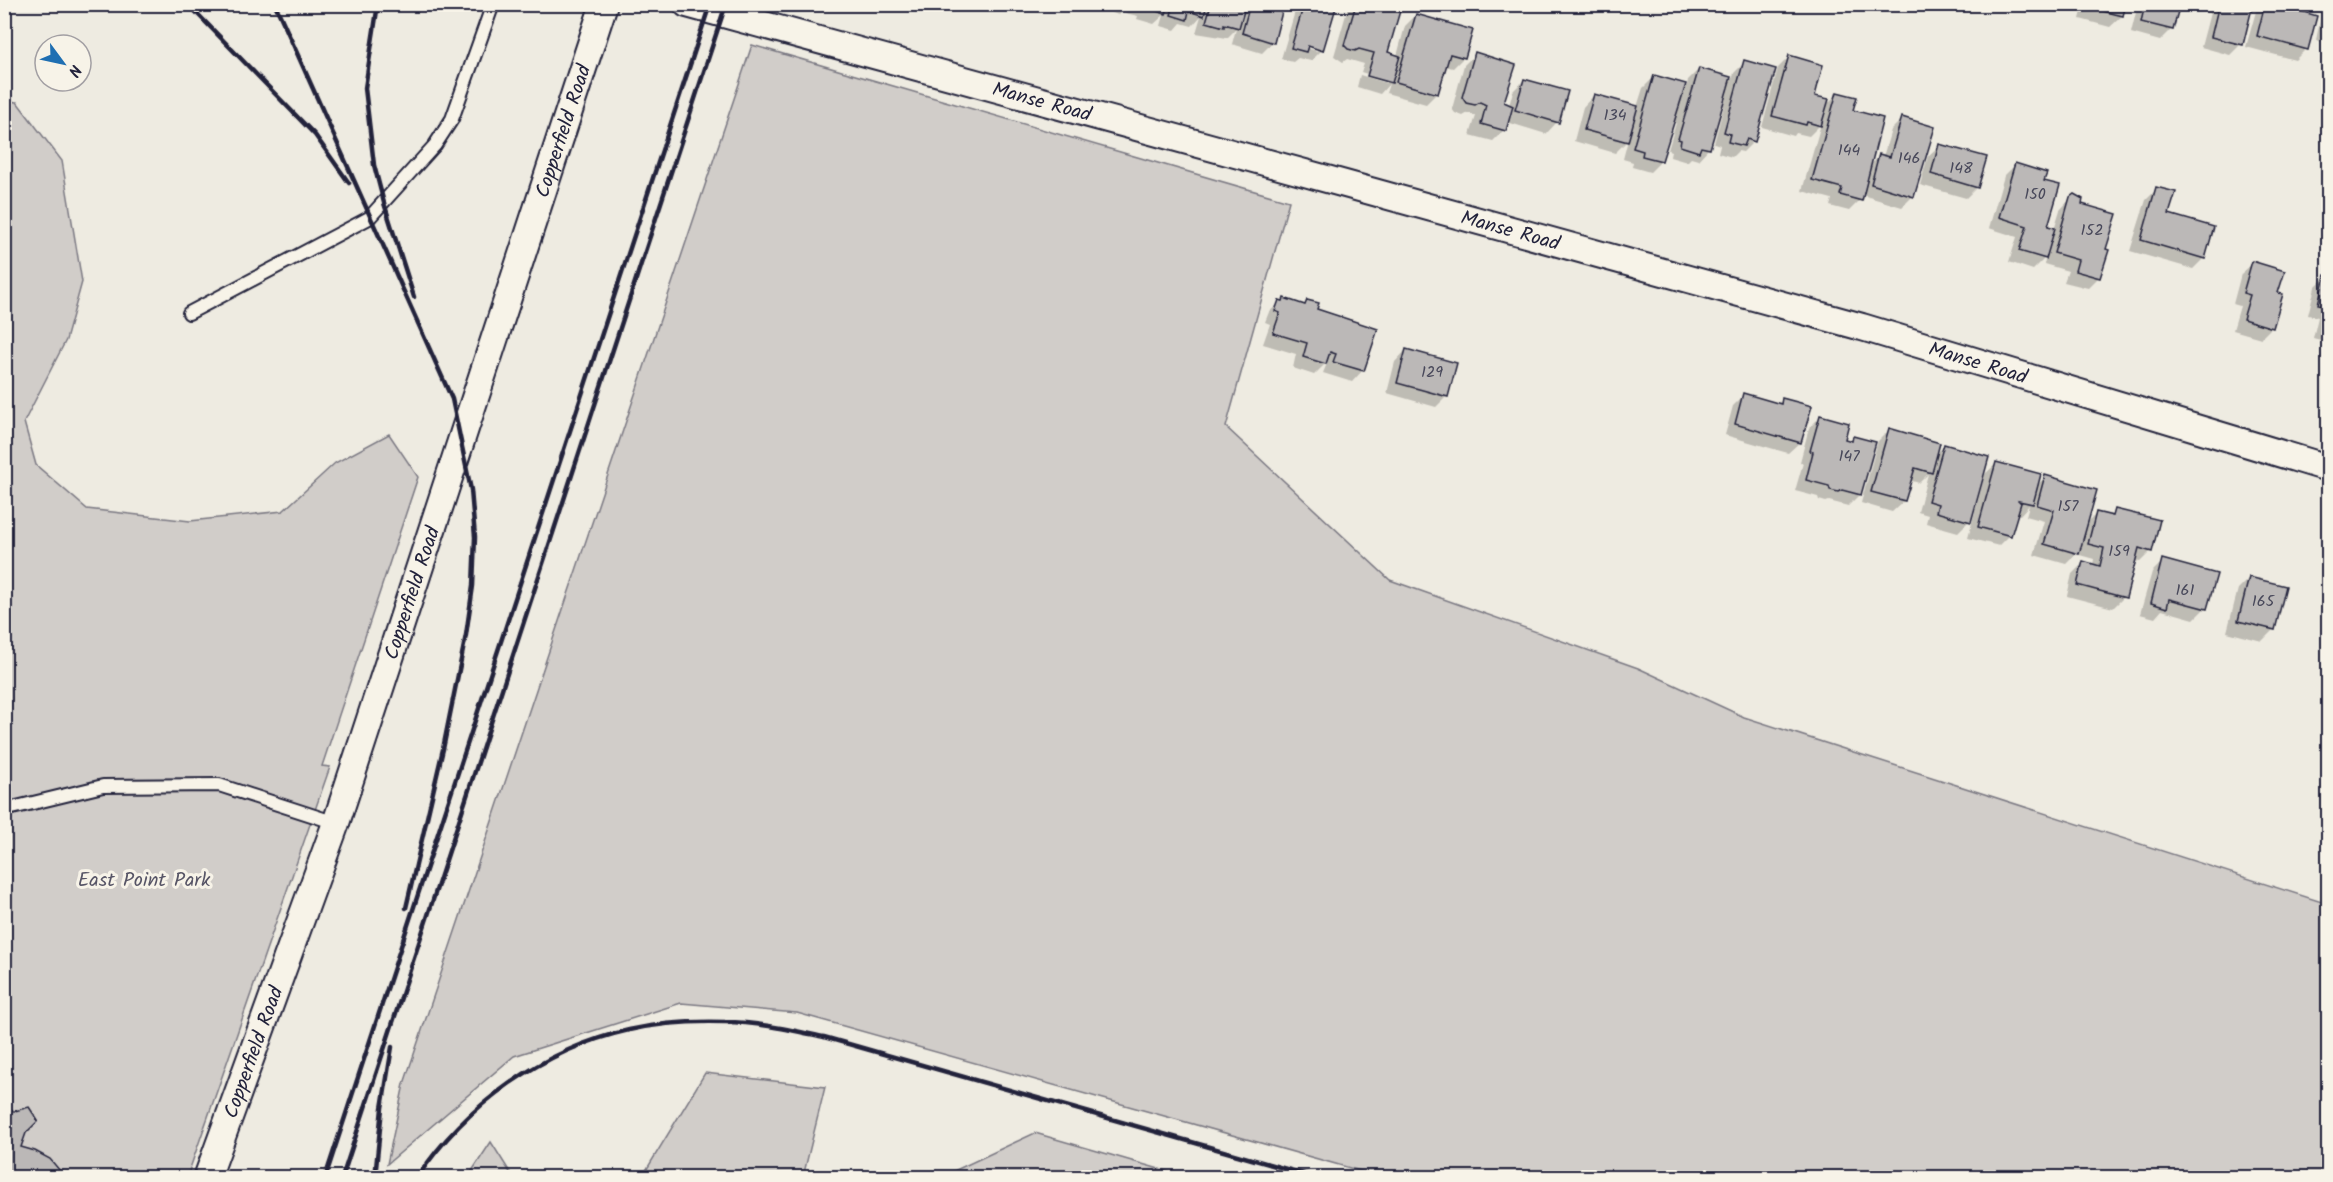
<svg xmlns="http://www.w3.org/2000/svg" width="2333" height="1182" font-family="Kalam,sans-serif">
<rect width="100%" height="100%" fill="#eeebe1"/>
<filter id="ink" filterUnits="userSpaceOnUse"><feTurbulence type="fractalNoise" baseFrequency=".0167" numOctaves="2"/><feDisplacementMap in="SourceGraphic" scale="12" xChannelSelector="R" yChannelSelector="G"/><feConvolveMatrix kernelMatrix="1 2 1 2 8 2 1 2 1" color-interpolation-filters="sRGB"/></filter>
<g filter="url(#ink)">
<path fill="#d1cdc9" stroke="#7a7882" stroke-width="1.5" d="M 752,45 L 1289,201 L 1226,427 L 1390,580 L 1638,668 L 1744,717 L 2328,904 L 2328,1177 L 1382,1177 L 797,1013 L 681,1003 L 514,1056 L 387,1164 L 404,1084 Z
M 5,101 L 17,102 L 62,161 L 82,282 L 66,340 L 24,422 L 36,465 L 87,509 L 190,521 L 283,511 L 335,463 L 389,434 L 418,477 L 322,766 L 330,767 L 187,1177 L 5,1178 Z
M 705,1073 L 825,1087 L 803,1177 L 642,1177 Z
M 1035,1133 L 1187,1177 L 941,1177 Z
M 491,1142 L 513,1177 L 468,1177 Z"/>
<path fill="#0003" fill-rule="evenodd" d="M 1090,4 L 1283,4 L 1273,42 L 1262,53 L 1232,44 L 1236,29 L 1227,38 L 1196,33 L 1201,16 L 1192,26 L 1181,23 L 1175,30 L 1161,26 L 1164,15 L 1154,24 L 1137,19 L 1138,16 L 1125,13 L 1128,5 L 1118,15 Z
M 1283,4 L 1335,4 L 1322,50 L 1311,61 L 1298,58 L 1293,62 L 1281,59 L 1296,8 ZM 1301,43 L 1317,48 L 1317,51 L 1300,46 Z
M 1349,4 L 1400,4 L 1386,53 L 1397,56 L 1405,26 L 1416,15 L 1464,57 L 1453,68 L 1445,66 L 1437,93 L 1426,104 L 1386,93 L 1389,84 L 1380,94 L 1357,87 L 1360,75 L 1386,83 L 1386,80 L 1361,72 L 1364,64 L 1347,59 L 1343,62 L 1334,56 Z
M 2084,4 L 2125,4 L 2122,16 L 2110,27 L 2080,19 Z
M 2138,4 L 2186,4 L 2184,7 L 2178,6 L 2171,30 L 2160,41 L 2131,33 Z
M 2198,4 L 2252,4 L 2241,44 L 2230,55 L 2201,47 L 2210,13 L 2197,10 Z
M 2258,4 L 2297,4 L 2295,11 L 2306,49 L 2295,60 L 2246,47 Z
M 2328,6 L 2328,43 L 2316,40 L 2322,12 Z
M 2328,48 L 2328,83 L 2321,81 Z
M 1475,54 L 1502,103 L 1509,106 L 1513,91 L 1524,80 L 1557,122 L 1546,134 L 1507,122 L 1504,130 L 1493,141 L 1470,135 L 1476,116 L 1468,113 L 1463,116 L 1455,113 L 1452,109 L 1464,65 Z
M 1789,57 L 1813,97 L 1825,106 L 1838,93 L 1852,111 L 1869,166 L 1880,156 L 1883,157 L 1891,130 L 1902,119 L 1913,196 L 1902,207 L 1862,195 L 1860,200 L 1849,211 L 1830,206 L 1832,199 L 1802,191 L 1821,124 L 1809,136 L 1796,133 L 1794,136 L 1762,127 L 1778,68 Z
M 1745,62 L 1754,141 L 1743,152 L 1738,151 L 1732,157 L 1718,153 L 1720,145 L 1714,143 L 1724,106 L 1721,105 L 1709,148 L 1698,160 L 1691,158 L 1687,162 L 1670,157 L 1671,151 L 1668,150 L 1676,123 L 1673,122 L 1661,161 L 1650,172 L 1632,167 L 1633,162 L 1623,159 L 1628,140 L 1615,153 L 1574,141 L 1583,107 L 1594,95 L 1637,107 L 1643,88 L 1654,77 L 1687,86 L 1688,80 L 1699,69 L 1732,79 L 1734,73 Z
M 1940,145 L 1977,187 L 1966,198 L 1920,185 L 1928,156 Z
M 2015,165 L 2043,182 L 2046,227 L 2054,229 L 2060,210 L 2071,198 L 2080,205 L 2104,250 L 2099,277 L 2088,288 L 2064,282 L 2068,271 L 2044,264 L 2046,257 L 2033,270 L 2009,262 L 2017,237 L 1989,228 L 2004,176 Z
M 2157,189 L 2167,215 L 2204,258 L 2193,269 L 2130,251 L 2146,200 Z
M 2253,263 L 2276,294 L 2272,327 L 2261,338 L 2233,330 L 2240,306 L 2233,304 L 2241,274 Z
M 2326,276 L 2328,277 L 2328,342 L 2313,338 L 2318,317 L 2308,315 L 2315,287 Z
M 1284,299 L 1303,305 L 1308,301 L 1363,370 L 1352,382 L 1323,373 L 1328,361 L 1314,375 L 1293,368 L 1296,354 L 1263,344 L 1270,324 L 1265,322 L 1269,312 Z
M 1406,350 L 1447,396 L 1436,407 L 1387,393 L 1395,362 Z
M 1744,395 L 1778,404 L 1783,399 L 1800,442 L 1788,453 L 1725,435 L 1733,406 Z
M 1820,417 L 1843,440 L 1849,442 L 1854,437 L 1874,443 L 1859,495 L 1848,506 L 1829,501 L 1826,502 L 1819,500 L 1818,497 L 1795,491 L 1803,463 L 1800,462 L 1809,428 Z
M 1889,430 L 1935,455 L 1944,446 L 1969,521 L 1958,532 L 1926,523 L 1928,515 L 1918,512 L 1928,474 L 1919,483 L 1909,480 L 1904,501 L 1892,512 L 1861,503 L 1878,441 Z
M 1997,463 L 2036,487 L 2045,477 L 2085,525 L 2097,513 L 2110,517 L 2116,511 L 2151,551 L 2140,562 L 2134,561 L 2124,597 L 2113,608 L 2067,596 L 2072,574 L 2083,563 L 2093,565 L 2094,559 L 2076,554 L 2066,564 L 2034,555 L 2044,521 L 2026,516 L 2029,505 L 2020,515 L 2016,514 L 2010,535 L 1999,546 L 1968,538 L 1985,474 Z
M 2163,561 L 2205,608 L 2194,619 L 2162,610 L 2155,618 L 2140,614 L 2152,572 Z
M 2249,578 L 2274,629 L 2262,641 L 2227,632 L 2238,589 Z"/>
<path fill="#bbb8b7" stroke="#22223b" stroke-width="1.5" d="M 1144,4 L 1169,4 L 1166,14 L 1147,8 L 1148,5 Z
M 1174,4 L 1207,4 L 1204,16 L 1189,11 L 1187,20 L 1171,15 Z
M 1211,4 L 1246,4 L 1239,28 L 1224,24 L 1224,27 L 1206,22 Z
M 1250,4 L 1284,4 L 1274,43 L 1242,33 Z
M 1304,4 L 1337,4 L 1323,51 L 1308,46 L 1306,52 L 1291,48 Z
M 1356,4 L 1402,4 L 1388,52 L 1400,56 L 1392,83 L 1367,76 L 1374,53 L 1359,49 L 1355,51 L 1348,49 L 1344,45 Z
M 2091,4 L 2126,4 L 2123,16 L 2090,8 Z
M 2145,4 L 2180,4 L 2173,30 L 2141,22 Z
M 2219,4 L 2253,4 L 2243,45 L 2211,37 Z
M 2265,4 L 2298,4 L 2297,10 L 2317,16 L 2308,50 L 2257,36 Z
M 1416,14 L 1473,30 L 1465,58 L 1450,54 L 1438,94 L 1396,82 Z
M 1475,52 L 1516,65 L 1504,102 L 1513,106 L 1506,131 L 1481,124 L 1486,105 L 1480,102 L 1475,105 L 1466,103 L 1462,97 Z
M 1789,55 L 1823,65 L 1815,96 L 1829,99 L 1821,126 L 1807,122 L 1806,125 L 1772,116 Z
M 1744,60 L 1776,69 L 1755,142 L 1747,139 L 1744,146 L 1728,142 L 1730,134 L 1724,132 Z
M 1699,68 L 1731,77 L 1710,149 L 1701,147 L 1699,152 L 1680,146 L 1681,140 L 1678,139 Z
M 1654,75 L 1686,84 L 1662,161 L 1642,156 L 1643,151 L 1633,148 Z
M 1524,79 L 1568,91 L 1559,123 L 1515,110 Z
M 1837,92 L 1857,97 L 1853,110 L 1883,118 L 1862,201 L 1840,195 L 1842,188 L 1812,180 Z
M 1594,94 L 1638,106 L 1628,142 L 1584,130 Z
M 1902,117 L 1935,127 L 1914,197 L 1871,184 L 1879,154 L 1890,157 Z
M 1939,144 L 1987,157 L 1978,188 L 1931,174 Z
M 2015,163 L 2047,173 L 2044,181 L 2060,185 L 2048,226 L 2055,228 L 2046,259 L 2019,251 L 2027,226 L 1999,217 Z
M 2156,187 L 2176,192 L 2169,214 L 2214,227 L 2205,259 L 2141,240 Z
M 2074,194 L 2083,199 L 2082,204 L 2117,214 L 2106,249 L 2109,250 L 2100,278 L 2075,271 L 2078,260 L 2054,253 L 2070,197 Z
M 2252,261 L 2285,271 L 2278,293 L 2283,294 L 2273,328 L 2243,319 L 2250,295 L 2243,293 Z
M 2325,275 L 2328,275 L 2328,328 L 2323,327 L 2328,306 L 2318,304 Z
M 1284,298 L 1305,305 L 1307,300 L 1319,303 L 1317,309 L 1378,329 L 1364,371 L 1333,362 L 1336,354 L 1330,352 L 1326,364 L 1303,357 L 1307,343 L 1273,333 L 1280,313 L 1275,311 L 1279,300 L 1283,301 Z
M 1406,349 L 1457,363 L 1448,397 L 1397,383 Z
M 1743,393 L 1781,404 L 1782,398 L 1812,406 L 1801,443 L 1735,424 Z
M 1820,415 L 1849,423 L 1845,439 L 1852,441 L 1853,436 L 1876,442 L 1861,495 L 1842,490 L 1838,492 L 1830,490 L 1829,486 L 1806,480 L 1813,452 L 1810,451 Z
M 1889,428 L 1940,443 L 1932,473 L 1915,468 L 1905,501 L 1871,492 Z
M 1944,444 L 1989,457 L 1971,522 L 1936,512 L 1938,504 L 1928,501 Z
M 1996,462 L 2041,474 L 2033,504 L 2019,501 L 2021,503 L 2011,536 L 1978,527 Z
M 2045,475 L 2097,490 L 2079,554 L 2044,544 L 2054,510 L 2037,505 Z
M 2115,509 L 2160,520 L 2152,552 L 2139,548 L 2126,598 L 2077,585 L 2083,561 L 2100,566 L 2104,548 L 2088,544 L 2096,512 L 2113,516 Z
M 2162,559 L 2217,574 L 2207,609 L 2169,599 L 2167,608 L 2151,603 Z
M 2249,577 L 2286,586 L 2275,630 L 2238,621 Z
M 29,1107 L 38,1121 L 26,1133 L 21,1147 L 35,1151 L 50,1159 L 66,1178 L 4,1178 L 4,1110 L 15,1111 Z"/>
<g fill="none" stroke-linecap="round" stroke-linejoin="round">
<defs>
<path id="lane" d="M 189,313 L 369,218 L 435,145 L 452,119 L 493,4
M 4,810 L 103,786 L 219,785 L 336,823"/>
<g id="street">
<path id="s1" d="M 687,4 L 1345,184 L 1862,327 L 2328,468"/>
<path id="s2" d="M 207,1178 L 336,823 L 604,4"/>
</g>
</defs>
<use href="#lane" stroke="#22223b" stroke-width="16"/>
<use href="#street" stroke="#22223b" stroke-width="30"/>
<use href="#lane" stroke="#f7f3e8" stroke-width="12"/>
<use href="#street" stroke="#f7f3e8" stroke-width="26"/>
<path stroke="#22223b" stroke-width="4.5" d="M 188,4 L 315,135 L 349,183
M 275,4 L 452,399 L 471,490 L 475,537 L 473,586 L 466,635 L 443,749 L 406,908
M 378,4 L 365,88 L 374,165 L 384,203 L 414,297
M 325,1178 L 710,4
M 342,1178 L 726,4
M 375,1178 L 382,1108 L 392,1047
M 417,1178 C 465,1105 544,1049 629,1030 C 660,1023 693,1021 725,1022 C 758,1022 791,1030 824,1037 L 1318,1178"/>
</g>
</g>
<g text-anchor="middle" stroke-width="6" stroke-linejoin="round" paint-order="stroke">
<g font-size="16" fill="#48485a">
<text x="1615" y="120">134</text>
<text x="1849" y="155">144</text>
<text x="1909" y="163">146</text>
<text x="1961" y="173">148</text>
<text x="2035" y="199">150</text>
<text x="2092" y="235">152</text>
<text x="1432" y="377">129</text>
<text x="1849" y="461">147</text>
<text x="2068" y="511">157</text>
<text x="2119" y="556">159</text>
<text x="2185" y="595">161</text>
<text x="2263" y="606">165</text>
</g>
<g font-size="20" fill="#22223b" stroke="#f7f3e8">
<text dy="7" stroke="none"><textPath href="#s1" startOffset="368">Manse Road</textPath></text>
<text dy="7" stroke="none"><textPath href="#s2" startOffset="1106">Copperfield Road</textPath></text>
<text dy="7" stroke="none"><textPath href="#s1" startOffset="854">Manse Road</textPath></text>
<text dy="7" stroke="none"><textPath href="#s1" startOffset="1340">Manse Road</textPath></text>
<text dy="7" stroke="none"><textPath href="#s2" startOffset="620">Copperfield Road</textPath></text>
<text dy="7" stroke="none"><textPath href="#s2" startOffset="134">Copperfield Road</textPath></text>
</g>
<g font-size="20" fill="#575566" stroke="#f7f3e8">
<text x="144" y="886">East Point Park</text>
</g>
</g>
<rect width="2333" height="1182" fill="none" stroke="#f7f3e8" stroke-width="24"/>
<rect x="12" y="12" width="2309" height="1158" fill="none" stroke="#22223b" stroke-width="2" filter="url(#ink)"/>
<g transform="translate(63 63) rotate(123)"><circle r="28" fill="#f7f3e8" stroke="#a29fa3" stroke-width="1.5"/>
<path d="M0-4.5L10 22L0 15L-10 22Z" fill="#1f6fb2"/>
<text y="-9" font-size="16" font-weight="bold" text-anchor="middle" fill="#22223b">N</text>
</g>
</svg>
